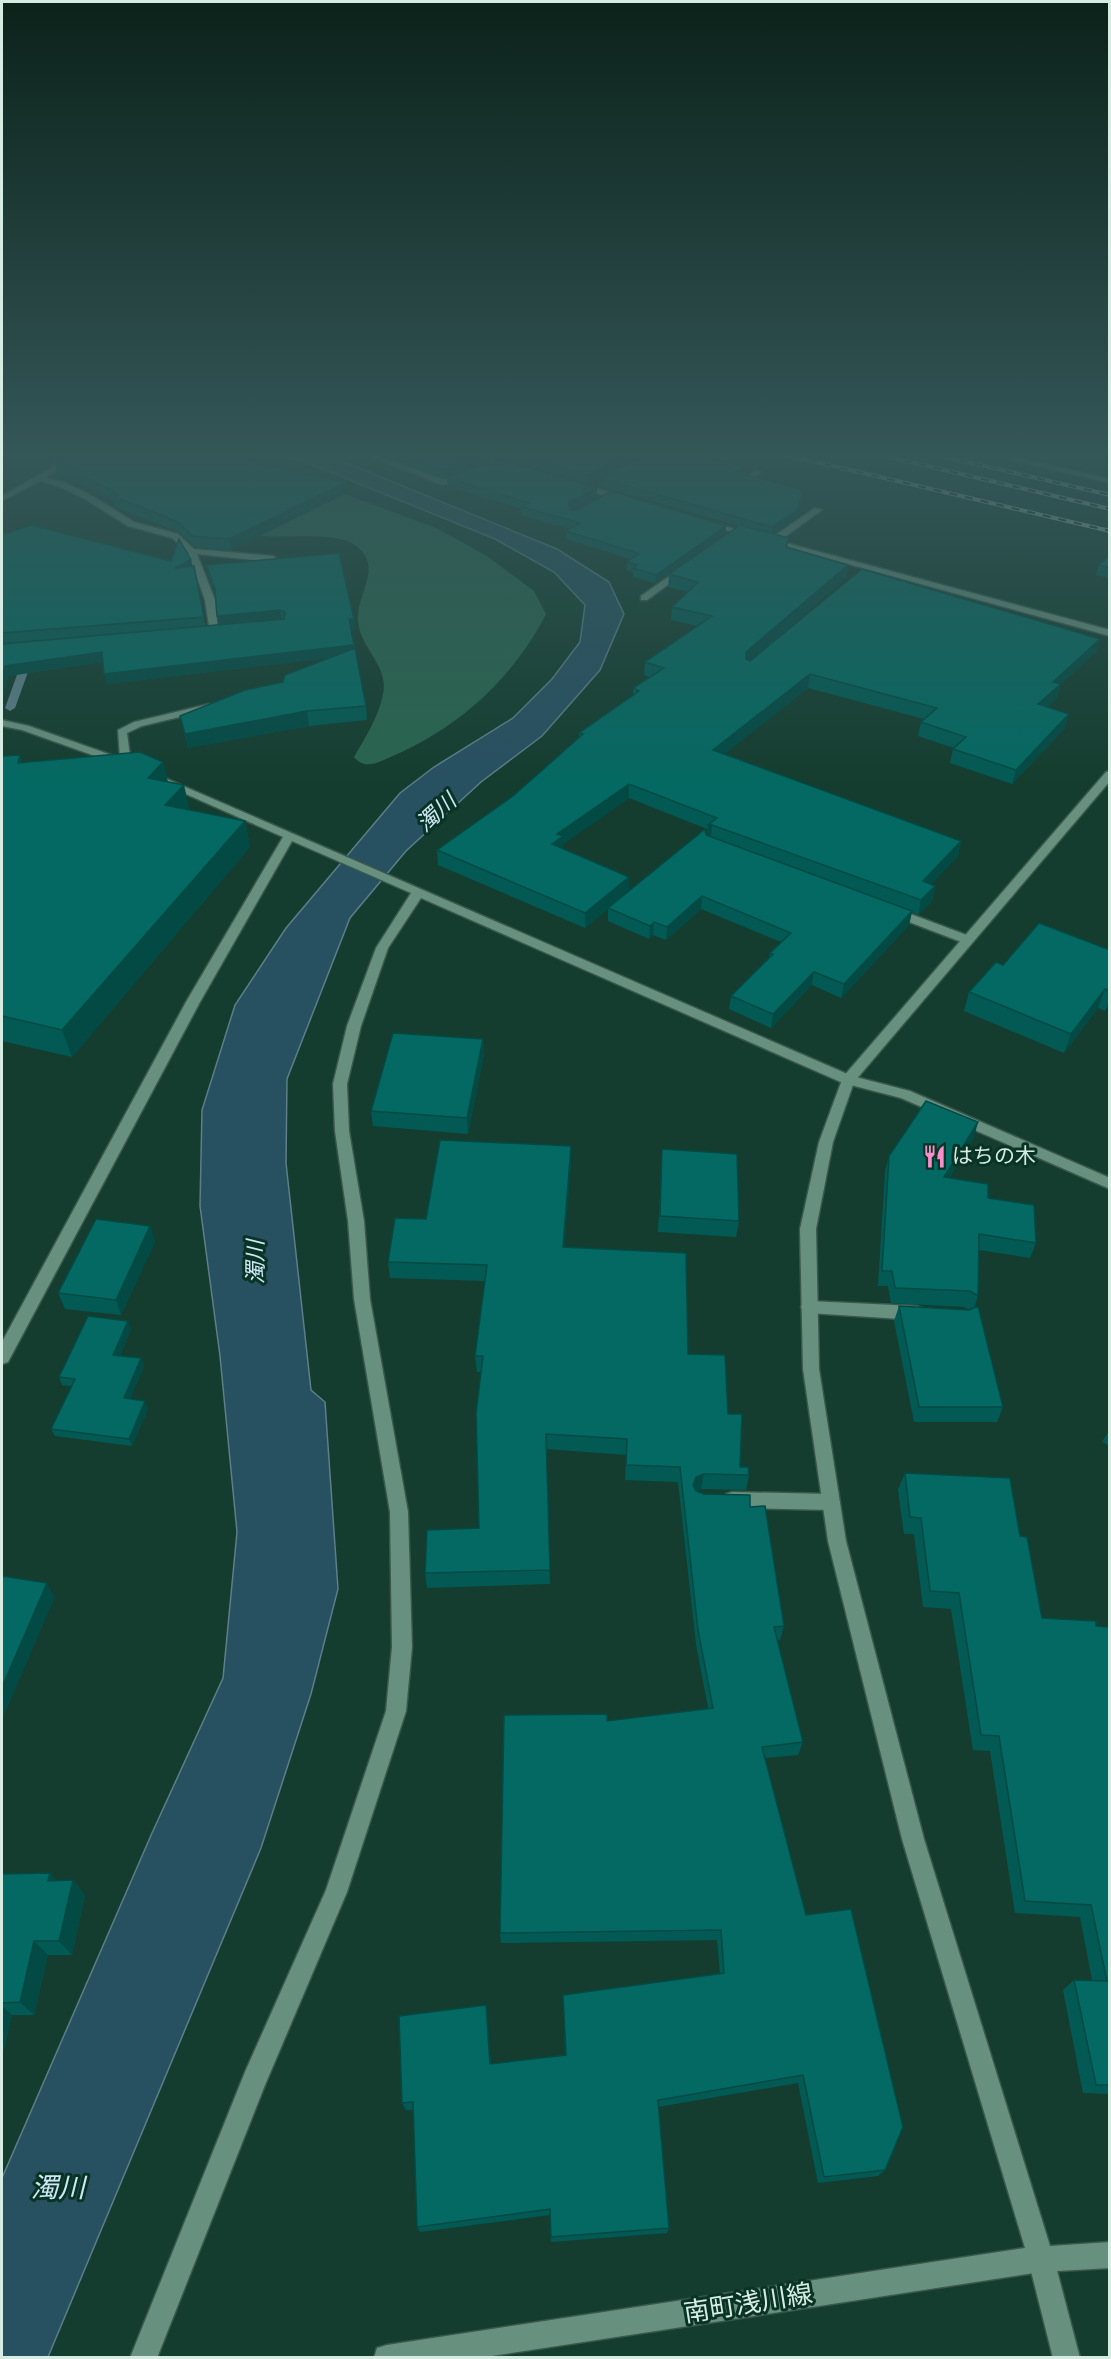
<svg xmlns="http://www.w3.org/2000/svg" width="1111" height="2359" font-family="'IBM Plex Sans','Noto Sans JP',sans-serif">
<rect width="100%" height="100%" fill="#143d2f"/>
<path fill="#29654f" d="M 326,487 L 436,528 L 487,556 L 534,591 L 546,614 C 514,677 460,727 395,755 C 382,760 366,772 354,757 C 365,738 379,716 383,694 C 389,666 361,649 358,622 C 355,594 385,568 356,546 C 335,530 283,540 256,535 Z"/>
<path fill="#275061" stroke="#5c7f88" stroke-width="1.5" d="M 271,453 L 322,453 L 557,549 L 609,582 L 624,614 L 600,670 L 542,736 L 481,782 L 406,851 L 350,918 L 287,1079 L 286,1163 L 311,1390 L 325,1402 L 338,1589 L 311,1694 L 261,1848 L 48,2357 L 2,2358 L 2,2178 L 152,1833 L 223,1678 L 237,1532 L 220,1356 L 200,1206 L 202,1110 L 235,1005 L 286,928 L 400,793 L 434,767 L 513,718 L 552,679 L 580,642 L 585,605 L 554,572 L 495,539 L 308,463 Z"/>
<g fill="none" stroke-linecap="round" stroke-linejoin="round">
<path fill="#5c7f88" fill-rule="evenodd" d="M 756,470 L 763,472 L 739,487 L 732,485 Z
M 21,653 L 26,656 L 28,672 L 15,708 L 10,711 L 5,708 L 18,672 L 16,656 Z"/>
<defs>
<path id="minor" d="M 56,453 L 64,453 C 62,466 57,471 46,478 L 66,483 L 91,495 L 134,522 L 178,534 L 194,549 L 273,556 L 277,559 L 273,562 L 197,554 L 215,600 L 218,631 L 210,633 L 205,600 L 188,552 L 172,538 L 128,526 L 85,499 L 60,487 L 40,481 L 2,501 L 2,496 L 49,469 L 54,464 Z
M 361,453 L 372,453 L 443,480 L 464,473 L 468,475 L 443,485 Z
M 982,453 L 996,453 L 1110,479 L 1110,483 Z
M 578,483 L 629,498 L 630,500 L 626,502 L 575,487 L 575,483 Z
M 815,508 L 822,510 L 779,541 L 1110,630 L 1110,636 L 703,524 L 707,521 L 770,539 Z
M 681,568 L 688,570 L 647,600 L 641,600 L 641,596 Z
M 209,704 L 213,705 L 213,709 L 142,726 L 127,733 L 131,764 L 126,767 L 22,730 L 2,726 L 2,720 L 29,726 L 120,758 L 118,730 L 134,722 Z
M 167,779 L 852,1076 L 910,1091 L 1110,1178 L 1110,1189 L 901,1098 L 843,1083 L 421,898 L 388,948 L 361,1026 L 347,1084 L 349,1131 L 364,1221 L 370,1299 L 408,1512 L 412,1647 L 406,1711 L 347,1892 L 265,2085 L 157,2358 L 130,2358 L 245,2072 L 326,1890 L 386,1711 L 392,1647 L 390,1512 L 354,1299 L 348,1221 L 335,1131 L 333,1084 L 347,1026 L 376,948 L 411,893 L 292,841 L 200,1002 L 8,1362 L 2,1364 L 2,1342 L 186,1002 L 283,837 L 163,784 L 163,780 Z
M 892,907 L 972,937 L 974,940 L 968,944 L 964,943 L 888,914 L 888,908 Z
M 809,1301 L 916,1306 L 922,1308 L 924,1313 L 922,1318 L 916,1320 L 809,1313 L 803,1312 L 801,1307 L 803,1302 Z
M 732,1492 L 831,1494 L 837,1496 L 840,1502 L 837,1508 L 831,1510 L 732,1508 L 726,1506 L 723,1500 L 726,1494 Z
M 1041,2246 L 1050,2250 L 1054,2259 L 1080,2358 L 1053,2358 L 1028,2259 L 1032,2250 Z"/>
<path id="tertiary" d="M 1110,771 L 1110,781 L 854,1082 L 833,1142 L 816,1229 L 819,1369 L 846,1541 L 924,1839 L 1050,2246 L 1110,2242 L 1110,2268 L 1041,2272 L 479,2358 L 374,2358 L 377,2348 L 387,2345 L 1025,2248 L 902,1839 L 828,1541 L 803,1369 L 800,1229 L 819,1142 L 843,1077 L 1106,772 Z"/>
</defs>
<use href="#minor" stroke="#3a574d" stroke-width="3"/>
<use href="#tertiary" stroke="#3a574d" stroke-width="3"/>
<use href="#minor" fill="#67907f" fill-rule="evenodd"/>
<use href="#tertiary" fill="#67907f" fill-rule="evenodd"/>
<defs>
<path id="rail" d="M 778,453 L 1110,531
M 872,453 L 1110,509
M 928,453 L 1110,495"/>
</defs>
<use href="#rail" stroke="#a6c1b6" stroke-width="4"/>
<use href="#rail" stroke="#083325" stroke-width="2" stroke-dasharray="8" stroke-linecap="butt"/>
</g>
<path fill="#035a54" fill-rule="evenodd" d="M 19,453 L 54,453 L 52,463 L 47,467 Z
M 421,453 L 694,453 L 744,474 L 803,490 L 802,498 L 797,518 L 773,534 L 788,547 L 848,565 L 846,578 L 755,657 L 1100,639 L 1096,652 L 1060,685 L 1057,698 L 1047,707 L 1065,728 L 1012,784 L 950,763 L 953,749 L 954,748 L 918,736 L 921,722 L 924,719 L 808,688 L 724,754 L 961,841 L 958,856 L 931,884 L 935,886 L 932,901 L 918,915 L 912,912 L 909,925 L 841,998 L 812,985 L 771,1028 L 729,1009 L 731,996 L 769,958 L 770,953 L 781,942 L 701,909 L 666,940 L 653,935 L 649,939 L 608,921 L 608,909 L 585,928 L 438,865 L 437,850 L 513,796 L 579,738 L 579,733 L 633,695 L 633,688 L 650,677 L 644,675 L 645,662 L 697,626 L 671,620 L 672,607 L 688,592 L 668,587 L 669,574 L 738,526 L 600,486 L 600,478 L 635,460 L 634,458 L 587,483 L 499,457 L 443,478 L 411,465 L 410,458 ZM 629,798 L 707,829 L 707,835 L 629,891 L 563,849 L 563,844 Z
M 55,462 L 263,464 L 344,483 L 345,494 L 231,550 L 195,547 L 179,532 L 115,507 L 114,501 L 57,472 Z
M 447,478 L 597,488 L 597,496 L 570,510 L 726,526 L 725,534 L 655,583 L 633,577 L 633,572 L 627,570 L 627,562 L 631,559 L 566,539 L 566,531 L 570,529 L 522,515 L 522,509 L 447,486 Z
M 2,533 L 194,566 L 205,626 L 219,625 L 216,596 L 208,575 L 206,565 L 354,619 L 355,629 L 351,629 L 366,706 L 367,720 L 309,726 L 188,748 L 180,716 L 283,682 L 328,658 L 107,684 L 103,662 L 8,676 L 2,703 Z
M 1110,555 L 1110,578 L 1096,575 L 1099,565 Z
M 2,756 L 22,763 L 163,762 L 168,782 L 190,810 L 245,821 L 250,847 L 72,1057 L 2,1041 Z
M 1110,940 L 1110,1008 L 1107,1007 L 1105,1011 L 1098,1008 L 1064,1053 L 964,1011 L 969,992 L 1003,965 L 1107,949 Z
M 483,1039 L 484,1054 L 468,1134 L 373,1126 L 371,1111 Z
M 974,1138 L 949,1178 L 988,1198 L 1036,1243 L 1030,1258 L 979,1250 L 978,1296 L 974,1308 L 1003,1407 L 997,1422 L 914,1422 L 894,1321 L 899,1306 L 970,1310 L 964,1307 L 891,1303 L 888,1286 L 878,1286 L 885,1171 L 889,1156 Z
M 571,1146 L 571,1163 L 564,1247 L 688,1354 L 728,1414 L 740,1467 L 749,1475 L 746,1490 L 701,1489 L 696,1491 L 704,1494 L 750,1507 L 784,1626 L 780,1640 L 777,1640 L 803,1742 L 798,1755 L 765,1758 L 806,1915 L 885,2170 L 878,2176 L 818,2183 L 798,2083 L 658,2107 L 669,2228 L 667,2233 L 551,2242 L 550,2215 L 420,2232 L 417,2227 L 414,2110 L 406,2110 L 402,2103 L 486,2005 L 491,2064 L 565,2055 L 563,1995 L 720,1974 L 717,1940 L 501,1943 L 500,1933 L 607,1721 L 708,1708 L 696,1644 L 678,1482 L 625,1480 L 626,1455 L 546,1449 L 550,1584 L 427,1588 L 425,1573 L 479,1528 L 481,1372 L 477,1372 L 475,1356 L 485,1281 L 390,1278 L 388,1262 L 426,1219 Z
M 662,1149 L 739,1221 L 736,1237 L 658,1232 Z
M 150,1226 L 155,1242 L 121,1315 L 65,1309 L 58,1293 Z
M 131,1329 L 120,1356 L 141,1358 L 144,1366 L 130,1399 L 148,1409 L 132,1446 L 55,1436 L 51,1429 L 71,1386 L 62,1385 L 59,1377 Z
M 1110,1429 L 1110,1446 L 1102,1442 Z
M 905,1473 L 1020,1536 L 1042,1618 L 1096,1626 L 1110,1627 L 1110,2094 L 1083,2093 L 1063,1990 L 1074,1980 L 1092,1980 L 1080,1917 L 1015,1913 L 990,1751 L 973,1750 L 951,1609 L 923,1607 L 914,1534 L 904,1534 L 898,1490 Z
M 50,1873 L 57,1881 L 73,1880 L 85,1895 L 72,1955 L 48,1955 L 34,2015 L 12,2015 L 2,2058 L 2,1874 Z"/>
<path fill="#034a45" d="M 49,453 L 54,453 L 52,463 L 47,467 L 45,457 Z
M 488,453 L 499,453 L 499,457 L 443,478 L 443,470 Z
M 629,453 L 635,453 L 634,458 L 587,483 L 587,475 Z
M 744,467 L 744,474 L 735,472 Z
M 344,483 L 345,494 L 231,550 L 229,539 Z
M 597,488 L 597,496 L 569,510 L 569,502 Z
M 803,490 L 802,498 L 797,518 L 771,536 L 772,527 Z
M 726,526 L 725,534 L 655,583 L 656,575 Z
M 191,560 L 193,569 L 175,568 Z
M 848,565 L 846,578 L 745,665 L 746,652 Z
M 280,610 L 282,620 L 219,626 L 217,616 Z
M 349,619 L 354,619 L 355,629 L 350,629 Z
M 1100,639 L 1096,652 L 1060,685 L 1057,698 L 1034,718 L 1038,704 L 1053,682 Z
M 354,645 L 355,655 L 107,684 L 104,674 Z
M 102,652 L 104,662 L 8,676 L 2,703 L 2,679 L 5,666 Z
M 810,674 L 808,688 L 712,764 L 713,750 Z
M 307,711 L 309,726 L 188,748 L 185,734 Z
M 1069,714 L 1065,728 L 1012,784 L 1016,770 Z
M 20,755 L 28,781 L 18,763 Z
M 163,762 L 169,788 L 148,778 Z
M 629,784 L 629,798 L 563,844 L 563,850 L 552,844 L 557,834 Z
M 184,785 L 190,811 L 165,805 Z
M 245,821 L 250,847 L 72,1057 L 62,1030 Z
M 708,825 L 712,825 L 711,839 L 706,840 Z
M 961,841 L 958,856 L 920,896 L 923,881 Z
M 629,877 L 629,891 L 585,928 L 585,913 Z
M 935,886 L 932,901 L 918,915 L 921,900 Z
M 702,896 L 701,909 L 666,940 L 667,927 Z
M 912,911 L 909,925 L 841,998 L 844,984 Z
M 654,922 L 653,935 L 649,939 L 650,926 Z
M 814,972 L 812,985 L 771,1028 L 773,1014 Z
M 1105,989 L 1098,1008 L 1064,1053 L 1071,1034 Z
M 1110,998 L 1110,1002 L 1105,1011 Z
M 483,1039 L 484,1054 L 468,1134 L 467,1118 Z
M 978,1122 L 974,1138 L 939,1193 L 944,1177 Z
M 571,1146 L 571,1163 L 563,1264 L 563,1247 Z
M 150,1226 L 155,1242 L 121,1315 L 116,1300 Z
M 128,1321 L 131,1329 L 117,1363 L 113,1355 Z
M 141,1358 L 144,1366 L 127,1406 L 124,1398 Z
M 145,1401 L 148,1409 L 132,1446 L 129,1439 Z
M 704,1474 L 701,1489 L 694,1492 L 693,1485 L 696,1477 Z
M 47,1583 L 55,1597 L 2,1720 L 2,1687 Z
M 50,1873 L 63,1888 L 48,1881 Z
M 73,1880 L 85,1895 L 72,1955 L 59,1941 Z
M 34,1941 L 48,1955 L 34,2015 L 20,2002 Z
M 486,2005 L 488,2014 L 491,2072 L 490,2064 Z
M 2,2006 L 12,2015 L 2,2058 Z"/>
<path fill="#046962" stroke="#034a45" stroke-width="1.5" d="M 37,453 L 49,453 L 45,457 Z
M 60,453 L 238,453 L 263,464 L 344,483 L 229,539 L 193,536 L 176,521 L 113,496 L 119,494 L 55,462 Z
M 421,453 L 488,453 L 443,470 L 410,458 Z
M 512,453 L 629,453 L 587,475 Z
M 636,453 L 694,453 L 744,467 L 735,472 L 803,490 L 798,510 L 772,527 L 600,478 L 638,458 Z
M 498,459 L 597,488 L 569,502 L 570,510 L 577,510 L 611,491 L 726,526 L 656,575 L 633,568 L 637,565 L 627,562 L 638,554 L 634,552 L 566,531 L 580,523 L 522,507 L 529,503 L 447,478 Z
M 31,525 L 171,561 L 179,539 L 191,560 L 175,568 L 194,566 L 204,617 L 2,633 L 2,533 L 5,534 Z
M 740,525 L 789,538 L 786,547 L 848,565 L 746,652 L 746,659 L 750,661 L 862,569 L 1100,639 L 1053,682 L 1061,684 L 1038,704 L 1069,714 L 1016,770 L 953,749 L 966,737 L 921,722 L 937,708 L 810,674 L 713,750 L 961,841 L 923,881 L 935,886 L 921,900 L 712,825 L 708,825 L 717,818 L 629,784 L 557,834 L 563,836 L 552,844 L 629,877 L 585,913 L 437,850 L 513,796 L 583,734 L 579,733 L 639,691 L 633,688 L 664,668 L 645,662 L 712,616 L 672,607 L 698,582 L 669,574 Z
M 339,553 L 354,619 L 349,619 L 354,645 L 104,674 L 102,652 L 5,666 L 2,679 L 2,644 L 284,619 L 285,612 L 280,610 L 217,616 L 215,589 L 206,565 Z
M 1110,555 L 1110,568 L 1099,565 Z
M 355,648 L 366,706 L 307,711 L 185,734 L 180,716 L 245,690 L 283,682 L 285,675 Z
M 140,752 L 163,762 L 148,778 L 184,785 L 165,805 L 245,821 L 62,1030 L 2,1016 L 2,756 L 20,755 L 18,763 Z
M 705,829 L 706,835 L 912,911 L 844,984 L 814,972 L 773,1014 L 731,996 L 773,954 L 770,953 L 791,933 L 702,896 L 667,927 L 654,922 L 650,926 L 608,908 Z
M 1039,923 L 1110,950 L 1110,991 L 1105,989 L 1071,1034 L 969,992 L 996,962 L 1003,965 Z
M 393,1033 L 483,1039 L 467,1118 L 371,1111 Z
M 926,1101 L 978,1122 L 944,1177 L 988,1184 L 988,1198 L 1034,1205 L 1036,1243 L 979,1234 L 978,1296 L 970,1291 L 895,1288 L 892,1271 L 882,1271 L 889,1156 Z
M 440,1140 L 571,1146 L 563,1247 L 686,1253 L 688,1354 L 725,1355 L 728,1414 L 742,1414 L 740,1467 L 748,1467 L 749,1475 L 704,1474 L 696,1477 L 693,1485 L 696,1491 L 704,1494 L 750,1495 L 750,1507 L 765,1506 L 784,1626 L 774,1627 L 803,1742 L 762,1747 L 806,1915 L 851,1909 L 903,2127 L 885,2170 L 824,2177 L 803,2075 L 658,2100 L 669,2228 L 551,2237 L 550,2209 L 417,2227 L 413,2102 L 402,2103 L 399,2016 L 486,2005 L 490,2064 L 566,2055 L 563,1995 L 724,1973 L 721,1930 L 500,1933 L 504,1715 L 607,1714 L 607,1721 L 713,1708 L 698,1630 L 680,1467 L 626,1465 L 627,1439 L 546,1434 L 550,1570 L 425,1573 L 427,1530 L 479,1528 L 476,1413 L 483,1356 L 475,1356 L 487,1265 L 388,1262 L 395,1218 L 426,1219 Z
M 662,1149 L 737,1154 L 739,1221 L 660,1216 Z
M 96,1219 L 150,1226 L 116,1300 L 58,1293 Z
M 899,1306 L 969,1310 L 978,1306 L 1003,1407 L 919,1407 Z
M 88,1316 L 128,1321 L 113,1355 L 141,1358 L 124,1398 L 145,1401 L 129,1439 L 51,1429 L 75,1379 L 59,1377 Z
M 905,1473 L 1010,1478 L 1020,1536 L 1027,1537 L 1042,1618 L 1096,1621 L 1096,1626 L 1110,1627 L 1110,2085 L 1096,2085 L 1074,1980 L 1107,1981 L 1091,1905 L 1025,1901 L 999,1736 L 981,1735 L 959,1593 L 930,1591 L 921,1518 L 910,1517 Z
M 2,1576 L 47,1583 L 2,1687 Z
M 50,1873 L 48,1881 L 73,1880 L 59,1941 L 34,1941 L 20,2002 L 2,2003 L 2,1874 Z"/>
<linearGradient id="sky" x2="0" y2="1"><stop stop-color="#0b221a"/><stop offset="0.58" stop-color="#345758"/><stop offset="1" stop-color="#345758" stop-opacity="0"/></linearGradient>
<rect width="1111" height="783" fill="url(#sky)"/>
<defs>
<symbol id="restaurant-bare" viewBox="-9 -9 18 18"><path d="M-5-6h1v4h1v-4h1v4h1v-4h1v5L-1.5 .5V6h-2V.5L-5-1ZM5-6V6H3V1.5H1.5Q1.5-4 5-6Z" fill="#f98fca" stroke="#083325" stroke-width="2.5" paint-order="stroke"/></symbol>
</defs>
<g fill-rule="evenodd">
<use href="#restaurant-bare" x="918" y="1140" width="33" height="33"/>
</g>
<g text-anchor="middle" stroke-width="6" stroke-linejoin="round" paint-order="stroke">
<g font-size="21" fill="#d6ece2" stroke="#083325" text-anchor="start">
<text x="952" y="1163">はちの木</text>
</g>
<g font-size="22" font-style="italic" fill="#cee9f5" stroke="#083325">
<text transform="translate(436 812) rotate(-42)" y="8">濁川</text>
<text transform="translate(255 1262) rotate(-90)" y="8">濁川</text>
</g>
<g font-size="26" fill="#d6ece2" stroke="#083325">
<text transform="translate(748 2303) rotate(-9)" y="9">南町浅川線</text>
</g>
<g font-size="27" font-style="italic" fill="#cee9f5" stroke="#083325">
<text x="58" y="2197">濁川</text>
</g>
</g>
<rect width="1111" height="2359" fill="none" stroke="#d6ece2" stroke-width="6"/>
</svg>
